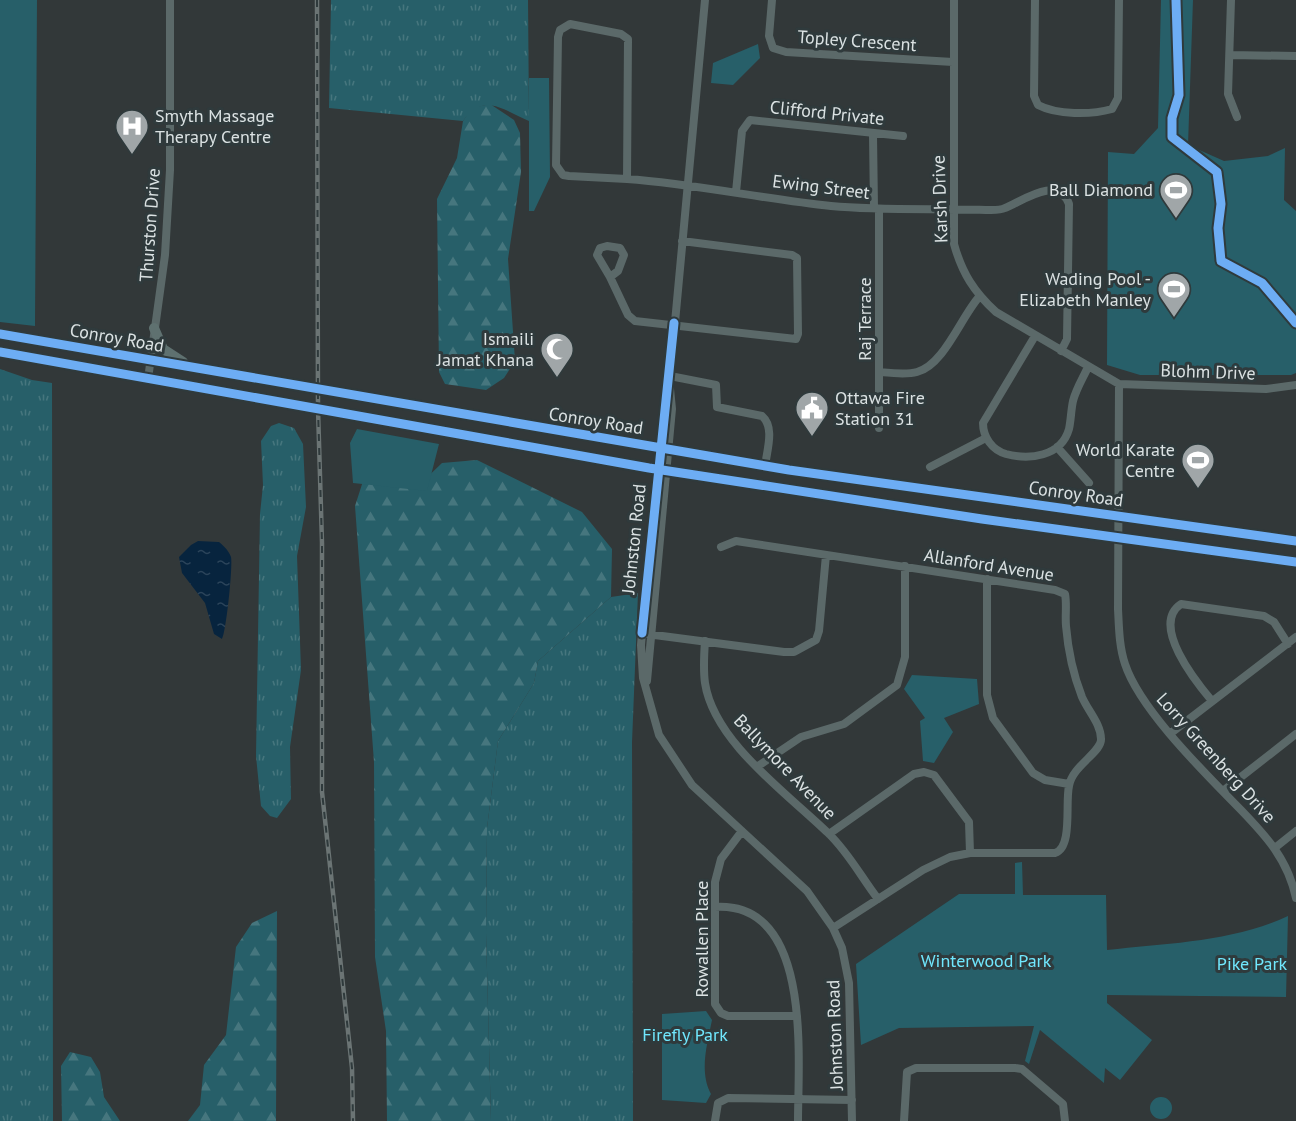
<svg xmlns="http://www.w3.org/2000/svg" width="1296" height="1121" font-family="'PT Sans',sans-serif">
<defs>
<pattern id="grass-tufts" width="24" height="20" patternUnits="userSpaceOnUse" patternTransform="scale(1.5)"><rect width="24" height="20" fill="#275f69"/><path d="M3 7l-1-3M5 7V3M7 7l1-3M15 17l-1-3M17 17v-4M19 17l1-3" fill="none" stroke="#46767e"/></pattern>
<pattern id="forest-firs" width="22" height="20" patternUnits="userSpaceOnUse" patternTransform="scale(1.5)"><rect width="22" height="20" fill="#275f69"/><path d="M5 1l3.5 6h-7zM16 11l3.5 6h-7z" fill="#46767e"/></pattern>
<pattern id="water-ripples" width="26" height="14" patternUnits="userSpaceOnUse" patternTransform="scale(1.5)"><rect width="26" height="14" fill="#07243e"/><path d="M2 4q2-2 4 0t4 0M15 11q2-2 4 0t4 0" fill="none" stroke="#2b445a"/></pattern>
</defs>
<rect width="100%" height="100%" fill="#323839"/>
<path fill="url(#grass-tufts)" d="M 331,0 L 528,0 L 529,121 C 503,110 484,92 463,121 L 329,108 Z
M 0,369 L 32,380 L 52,383 L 53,1121 L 0,1121 Z
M 279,423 L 294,428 L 303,444 L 306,507 L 297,556 L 301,670 L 290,747 L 291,799 L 277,818 L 270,816 L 261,806 L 256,756 L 260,514 L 263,485 L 261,441 L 271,426 Z
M 638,593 L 632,742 L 633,1121 L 491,1121 L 486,933 L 487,828 L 498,741 L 534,683 L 538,661 L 611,597 Z"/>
<path fill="url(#forest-firs)" d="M 490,104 L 514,120 L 520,133 L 521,172 L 508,259 L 515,361 L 504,378 L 486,390 L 445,384 L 439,372 L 437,199 L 457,158 L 463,121 L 472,108 Z
M 477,460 L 582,512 L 612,549 L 611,597 L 538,661 L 534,683 L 498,741 L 487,828 L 486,933 L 491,1121 L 387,1121 L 386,1031 L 375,957 L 374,762 L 355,506 L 365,475 L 417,487 L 442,463 Z
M 277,911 L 276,1121 L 188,1121 L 200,1105 L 204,1065 L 226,1035 L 236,947 L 252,923 Z
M 70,1052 L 91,1057 L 100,1072 L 104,1097 L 120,1121 L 62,1121 L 61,1066 Z"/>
<path fill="#275f69" d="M 0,0 L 37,0 L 35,326 L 0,322 Z
M 1161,0 L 1193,0 L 1188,145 L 1224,161 L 1268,156 L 1285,148 L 1284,200 L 1296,211 L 1296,373 L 1291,375 L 1140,375 L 1107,365 L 1108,152 L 1134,154 L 1158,128 Z
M 758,44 L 760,58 L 733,85 L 711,83 L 713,63 Z
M 529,78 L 549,78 L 550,177 L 534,211 L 529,211 Z
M 357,429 L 439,444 L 427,491 L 353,483 L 350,443 Z
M 912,675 L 977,679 L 979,704 L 944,718 L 953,732 L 934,763 L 923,761 L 920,721 L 925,718 L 904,689 Z
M 1022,862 L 1023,895 L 1106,895 L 1107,950 C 1168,943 1232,942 1288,916 L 1286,997 L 1107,995 L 1107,1003 L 1152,1040 L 1120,1080 L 1105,1068 L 1104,1083 L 1040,1030 L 1029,1064 L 1025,1061 L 1034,1026 L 899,1028 L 861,1045 L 856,964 L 959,894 L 1015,894 L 1015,863 Z
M 706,1011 L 712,1020 C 707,1045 699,1072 711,1094 L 706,1103 L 662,1100 L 662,1014 Z
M1150 1108a11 11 0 1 1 22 0a11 11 0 1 1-22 0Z"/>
<path fill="url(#water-ripples)" d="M 198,541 L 219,542 C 224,546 229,551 231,557 C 233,566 226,634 222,639 L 214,634 L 205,603 L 182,573 L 179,557 L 191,545 Z"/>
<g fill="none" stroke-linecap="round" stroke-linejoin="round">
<path stroke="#5b6969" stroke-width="8" d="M 705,0 L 670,376 L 651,532 L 641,645 L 643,678 L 659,735 L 692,785 L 807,891 L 833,928 L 842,948 L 849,983 L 852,1121
M 772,0 L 769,36 L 773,48 L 786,52 L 953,62
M 954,0 L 954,244 C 962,273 974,292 996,312 L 1119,384 L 1266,389 L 1296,385
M 1035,0 L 1034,96 L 1038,105 C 1057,115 1091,115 1112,109 L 1118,98 L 1119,0
M 1231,0 L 1228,94 L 1237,117
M 570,24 L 621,34 L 628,39 L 627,179 L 569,176 L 563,175 L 556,165 L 558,37 L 560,30 Z
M 1230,55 L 1296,56
M 873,135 L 874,208
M 627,179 C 696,184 763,199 831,206 C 884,211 938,208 991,210 C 995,210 1001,210 1005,208 C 1021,202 1058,174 1069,204 L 1067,339 L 1061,351
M 736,192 L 742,131 L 750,120 L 903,136
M 610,277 L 597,255 L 600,248 L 607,246 L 620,248 L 624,255 L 618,271 L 610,277 L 628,315 L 635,321 L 796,339 L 798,334 L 797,258 L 792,255 L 682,241
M 1035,336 L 983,423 C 983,437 992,450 1006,454 C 1029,460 1061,457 1069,429 C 1071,420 1071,410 1073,401 C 1076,389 1083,378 1088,367
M 880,372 C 891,373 906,375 917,372 C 944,365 961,317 979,297
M 670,376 L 716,385 L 717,407 L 762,416 C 775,427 767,450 765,466
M 148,379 L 165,255 L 170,170 L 170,0
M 1119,384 L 1118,609 C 1119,627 1119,646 1125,664 C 1140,710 1206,774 1241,810 C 1267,837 1288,860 1296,898
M 879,428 L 879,209
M 1057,447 L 1089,483
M 930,467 L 986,438
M 721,547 L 736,541 L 1055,590 L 1065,594 C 1067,604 1065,615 1066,626 C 1068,650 1073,674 1082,697 C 1088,711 1101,724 1101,739 C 1102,752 1072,766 1069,786 C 1065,803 1073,847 1055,853 L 970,853 L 950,857 L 923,870 L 833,928
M 987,579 L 987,695 L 993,718 L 1033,773 L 1045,780 L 1069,784
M 647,634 L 784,652 L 794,652 L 816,640 L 819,631 L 826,555
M 705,641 C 704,655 703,669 705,683 C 714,742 787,793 828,833 C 849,853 861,877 878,899
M 647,681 L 672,409 L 670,389
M 1212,701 C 1196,682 1150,625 1181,604 L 1264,616 L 1274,622 L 1288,644
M 1171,733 L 1296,637
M 758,766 L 801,737 L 844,724 L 897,685 L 905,657 L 905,566
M 1223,791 L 1296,734
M 742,831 L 721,859 L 715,882 L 715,1004 L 721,1013 L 728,1016 L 797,1016
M 829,834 L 914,774 L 924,772 L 934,775 L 969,822 L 970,853
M 1276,847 L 1296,831
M 715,907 C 813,901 798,1058 798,1121
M 715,1121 L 718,1103 L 728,1098 L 852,1100
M 904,1121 L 907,1072 L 916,1068 L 1015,1068 L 1022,1069 L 1063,1104 L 1065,1121"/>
<path stroke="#5f7170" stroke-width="10" d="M 154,328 L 163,349 L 183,362
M 0,334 L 789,470 L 1296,541
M 0,352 L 649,468 L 982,519 L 1296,562"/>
<defs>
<path id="rail" d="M 317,0 L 318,409 L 322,543 L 322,792 L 352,1068 L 353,1121"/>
</defs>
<use href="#rail" stroke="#6b7474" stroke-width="4.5"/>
<use href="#rail" stroke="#2f3a3c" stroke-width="2" stroke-dasharray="7" stroke-linecap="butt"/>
<defs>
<path id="cycleway" d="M 1176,0 L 1179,95 L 1172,118 L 1172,137 L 1217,172 L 1221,204 L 1218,228 L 1221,261 L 1262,283 L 1296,323
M 0,334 L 789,470 L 1296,541
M 0,352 L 649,468 L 982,519 L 1296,562
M 642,633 L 674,323"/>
</defs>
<use href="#cycleway" stroke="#2f3a3c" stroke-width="13"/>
<use href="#cycleway" stroke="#6dadf4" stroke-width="9"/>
</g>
<defs>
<symbol id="hospital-pin" viewBox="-11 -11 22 30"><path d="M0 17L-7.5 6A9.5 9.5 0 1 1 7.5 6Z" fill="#a0a6a8" stroke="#2f3a3c"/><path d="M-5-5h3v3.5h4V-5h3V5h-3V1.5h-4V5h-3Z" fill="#fff"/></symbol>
<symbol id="stadium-pin" viewBox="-11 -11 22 30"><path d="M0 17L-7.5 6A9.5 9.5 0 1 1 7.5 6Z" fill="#a0a6a8" stroke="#2f3a3c"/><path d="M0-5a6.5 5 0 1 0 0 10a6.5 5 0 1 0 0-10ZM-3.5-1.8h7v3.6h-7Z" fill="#fff"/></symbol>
<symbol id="mosque-pin" viewBox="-11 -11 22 30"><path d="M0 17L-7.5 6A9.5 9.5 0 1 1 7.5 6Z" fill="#a0a6a8" stroke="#2f3a3c"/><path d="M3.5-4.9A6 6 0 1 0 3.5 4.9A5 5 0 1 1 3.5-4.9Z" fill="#fff"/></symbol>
<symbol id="civic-pin" viewBox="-11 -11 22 30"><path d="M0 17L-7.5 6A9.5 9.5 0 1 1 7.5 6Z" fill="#a0a6a8" stroke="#2f3a3c"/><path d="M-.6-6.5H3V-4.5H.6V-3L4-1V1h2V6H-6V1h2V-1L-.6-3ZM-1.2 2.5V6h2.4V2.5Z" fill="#fff"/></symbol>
</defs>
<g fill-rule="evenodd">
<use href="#hospital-pin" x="113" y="107" width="38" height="52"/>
<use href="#stadium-pin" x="1157" y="171" width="38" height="52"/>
<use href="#stadium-pin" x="1155" y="270" width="38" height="52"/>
<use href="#mosque-pin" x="538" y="330" width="38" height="52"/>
<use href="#civic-pin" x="793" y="389" width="38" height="52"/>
<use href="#stadium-pin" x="1179" y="441" width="38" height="52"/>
</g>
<g text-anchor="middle" stroke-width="6" stroke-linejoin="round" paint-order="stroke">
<g font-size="18" fill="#dbe2e3" stroke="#2f3a3c">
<text transform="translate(857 41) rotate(4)" y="6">Topley Crescent</text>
<text transform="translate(827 113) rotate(6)" y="6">Clifford Private</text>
<text transform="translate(821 187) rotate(7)" y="6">Ewing Street</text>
<text transform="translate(940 199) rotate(-92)" y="6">Karsh Drive</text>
<text transform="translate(150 225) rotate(-86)" y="6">Thurston Drive</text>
<text transform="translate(865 319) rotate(-90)" y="6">Raj Terrace</text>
<text transform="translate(117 338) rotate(10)" y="6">Conroy Road</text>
<text transform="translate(1208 372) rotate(2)" y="6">Blohm Drive</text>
<text transform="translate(596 421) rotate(9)" y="6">Conroy Road</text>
<text transform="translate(1076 494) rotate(8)" y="6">Conroy Road</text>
<text transform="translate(634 539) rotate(-84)" y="6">Johnston Road</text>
<text transform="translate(989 565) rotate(9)" y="6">Allanford Avenue</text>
<text transform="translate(1216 758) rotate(48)" y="6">Lorry Greenberg Drive</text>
<text transform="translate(785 767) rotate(46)" y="6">Ballymore Avenue</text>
<text transform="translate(702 939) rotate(-90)" y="6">Rowallen Place</text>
<text transform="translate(835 1035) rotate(-92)" y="6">Johnston Road</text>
</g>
<g font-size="18" fill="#dbe2e3" stroke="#2f3a3c" text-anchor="end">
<text x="155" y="122" text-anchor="start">Smyth Massage<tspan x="155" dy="21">Therapy Centre</tspan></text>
<text x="1153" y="196">Ball Diamond</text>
<text x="1151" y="285">Wading Pool -<tspan x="1151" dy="21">Elizabeth Manley</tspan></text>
<text x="534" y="345">Ismaili<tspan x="534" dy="21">Jamat Khana</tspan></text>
<text x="835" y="404" text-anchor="start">Ottawa Fire<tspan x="835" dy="21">Station 31</tspan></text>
<text x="1175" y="456">World Karate<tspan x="1175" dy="21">Centre</tspan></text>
</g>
<g font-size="18" fill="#70e7fd" stroke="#2f3a3c">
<text x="986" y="967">Winterwood Park</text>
<text x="1252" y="970">Pike Park</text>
<text x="685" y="1041">Firefly Park</text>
</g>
</g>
</svg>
